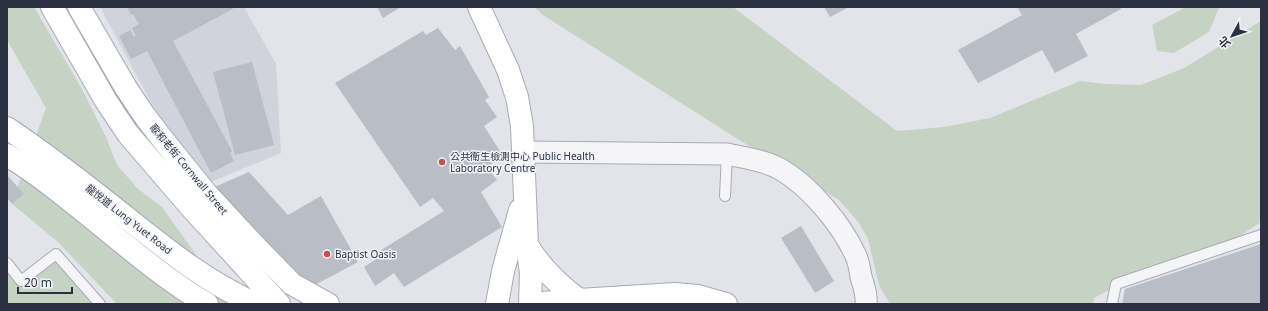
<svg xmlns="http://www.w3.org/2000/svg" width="1268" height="311" font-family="'Noto Sans','Noto Sans TC',sans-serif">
<rect width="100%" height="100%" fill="#e2e4ea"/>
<path fill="#d0d3db" d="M 100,7 L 244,7 L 276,64 L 281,153 L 211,182 L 182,160 Z"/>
<path fill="#c6d3c4" d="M 7,7 L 34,7 L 82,89 L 106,137 L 117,165 L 138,189 L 162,207 L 231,304 L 117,304 L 58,242 L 11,203 L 16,192 L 46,108 L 7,40 Z
M 534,7 L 733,7 L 897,131 L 944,127 L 990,118 L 1080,81 L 1106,84 L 1141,85 L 1184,68 L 1261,21 L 1261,222 L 1223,247 L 1126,281 L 1094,298 L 1093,304 L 890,304 L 879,285 L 868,239 L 859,223 L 839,200 L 736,138 L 543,15 Z
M 1186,7 L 1219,8 L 1209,32 L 1174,53 L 1157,51 L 1152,25 Z
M 7,257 L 25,280 L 54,258 L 95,304 L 7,304 Z"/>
<path fill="#b9bdc6" d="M 127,7 L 232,7 L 233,9 L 173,41 L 232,151 L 230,153 L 234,161 L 211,173 L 147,51 L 131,59 L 119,36 L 130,30 L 134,37 L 136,36 L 132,28 L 139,24 L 133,14 L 131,15 Z
M 377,7 L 401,7 L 383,18 Z
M 824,7 L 849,7 L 830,17 Z
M 1017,7 L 1120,7 L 1121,9 L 1076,34 L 1088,56 L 1055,73 L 1042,50 L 978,83 L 958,50 L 1022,15 Z
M 438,28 L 455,50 L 460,46 L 489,97 L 485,100 L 497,117 L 484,126 L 503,156 L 487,167 L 497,180 L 481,192 L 502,227 L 404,287 L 394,273 L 375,286 L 364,267 L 381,256 L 378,252 L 444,211 L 433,198 L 420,207 L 335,83 L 423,31 L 426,35 Z
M 252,62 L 274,145 L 235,155 L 213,72 Z
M 249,172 L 288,215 L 321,196 L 358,262 L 315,285 L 306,287 L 294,269 L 212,188 Z
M 8,176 L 24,194 L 12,204 L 7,198 L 7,177 Z
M 801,226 L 834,281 L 815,293 L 781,238 Z
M 1261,244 L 1261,304 L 1122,304 L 1125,289 Z"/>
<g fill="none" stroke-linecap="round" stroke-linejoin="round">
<defs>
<path id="service" d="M 725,196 L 727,154
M 7,263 L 21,281 L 56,254 L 100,304
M 1112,304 L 1116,284 L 1261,235"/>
<path id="minor" d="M 524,152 L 727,154 C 744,158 764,160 780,169 C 810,186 842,225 856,256 C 859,263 860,270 861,277 C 864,286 867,295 866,304"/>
<path id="secondary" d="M 52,7 L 106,101 L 128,134 L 189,205 L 279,304
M 79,7 L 126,88 L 144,115 L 160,136 L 205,192 L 255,246 L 292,284 L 328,304
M 479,7 L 508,70 L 517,97 L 522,126 L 527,246 L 531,272 L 530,304
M 529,248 C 542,269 559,285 579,300
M 497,304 L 503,271 L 520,210
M 531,304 L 579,300 L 675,294 L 698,296 L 726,304"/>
<path id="primary" d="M 7,128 C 50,157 91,189 132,222 C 171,253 210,284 256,304
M 7,155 C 78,199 135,261 207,304"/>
</defs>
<use href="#service" stroke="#a7abb4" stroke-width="12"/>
<use href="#minor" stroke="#a7abb4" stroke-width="23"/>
<use href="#secondary" stroke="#a7abb4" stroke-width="24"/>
<use href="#primary" stroke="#a2a8b5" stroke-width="24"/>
<use href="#service" stroke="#f5f5f8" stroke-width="10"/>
<use href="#minor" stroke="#f5f5f8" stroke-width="21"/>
<use href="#secondary" stroke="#fff" stroke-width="22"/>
<use href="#primary" stroke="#fff" stroke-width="22"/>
</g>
<g fill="#c74f55" stroke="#f2f3f7" stroke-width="1.5">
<circle cx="442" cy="162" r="4"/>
<circle cx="327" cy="254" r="4"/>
</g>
<g text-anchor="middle" stroke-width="3" stroke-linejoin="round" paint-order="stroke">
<g font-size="10" fill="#2b3141" stroke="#f2f3f7" text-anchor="start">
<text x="450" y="160">公共衛生檢測中心 Public Health<tspan x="450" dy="12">Laboratory Centre</tspan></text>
<text x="335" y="258">Baptist Oasis</text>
</g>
<g font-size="10" fill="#2b3141" stroke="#f2f3f7">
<text transform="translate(189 169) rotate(50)" y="4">歌和老街 Cornwall Street</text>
<text transform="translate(129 219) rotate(38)" y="4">龍悅道 Lung Yuet Road</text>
</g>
</g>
<rect width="1268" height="311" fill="none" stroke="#2b3141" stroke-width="16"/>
<g transform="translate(1232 36) rotate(230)" stroke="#f2f3f7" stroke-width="3" paint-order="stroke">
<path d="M0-3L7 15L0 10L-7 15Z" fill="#2b3141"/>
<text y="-6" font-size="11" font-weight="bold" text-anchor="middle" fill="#2b3141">北</text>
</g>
<path d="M18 287v6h54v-6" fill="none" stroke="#2b3141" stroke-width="2"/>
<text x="24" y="287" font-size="12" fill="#2b3141" stroke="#f2f3f7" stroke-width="3" paint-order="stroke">20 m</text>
</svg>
